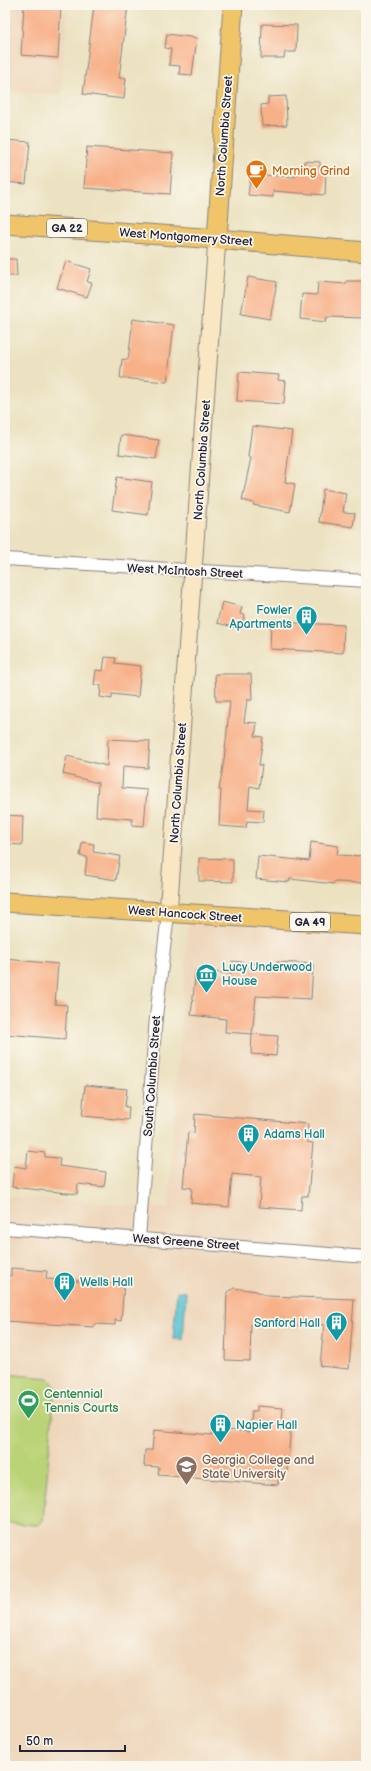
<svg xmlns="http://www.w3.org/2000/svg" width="371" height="1771" font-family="'Balsamiq Sans',sans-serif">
<rect width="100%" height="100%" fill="#fbf7ec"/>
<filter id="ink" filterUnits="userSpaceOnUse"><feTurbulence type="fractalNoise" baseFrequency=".025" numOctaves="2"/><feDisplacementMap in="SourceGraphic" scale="8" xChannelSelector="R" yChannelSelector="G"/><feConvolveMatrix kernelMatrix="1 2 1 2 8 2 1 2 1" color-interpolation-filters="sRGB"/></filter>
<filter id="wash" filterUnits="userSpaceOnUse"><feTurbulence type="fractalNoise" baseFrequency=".012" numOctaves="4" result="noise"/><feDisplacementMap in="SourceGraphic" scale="16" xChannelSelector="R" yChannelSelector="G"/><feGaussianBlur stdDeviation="0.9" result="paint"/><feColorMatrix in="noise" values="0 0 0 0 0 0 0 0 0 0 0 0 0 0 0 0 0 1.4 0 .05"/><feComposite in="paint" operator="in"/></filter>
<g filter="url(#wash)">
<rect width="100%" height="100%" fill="#ece2c1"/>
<path fill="#eed7bb" d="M 5,5 L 69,5 L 61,95 L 5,91 Z
M 189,917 L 366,927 L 366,1766 L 5,1766 L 5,1196 L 168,1208 Z"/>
<path fill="#bbd377" stroke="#6e7a59" d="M 5,1374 L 49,1378 L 55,1386 L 43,1520 L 37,1525 L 5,1523 Z"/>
<path fill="#59c4d3" stroke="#3e7387" d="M 177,1291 L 186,1292 L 183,1340 L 173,1339 Z"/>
<g id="blocks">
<path fill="#f8b088" d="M 24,5 L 61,5 L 58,58 L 21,55 Z
M 94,5 L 128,5 L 119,78 L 126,78 L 124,99 L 83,94 Z
M 262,24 L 297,25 L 296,52 L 285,52 L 284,58 L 261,58 Z
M 167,34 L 197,38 L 192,75 L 179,74 L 180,66 L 169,65 L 171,49 L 165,48 Z
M 286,96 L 287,125 L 262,126 L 261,105 L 268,104 L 268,97 Z
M 5,140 L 30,142 L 26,184 L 5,182 Z
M 87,147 L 173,153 L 170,194 L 84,188 Z
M 304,161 L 320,162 L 320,171 L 326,171 L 325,195 L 273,191 L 273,197 L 248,195 L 250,179 L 260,179 L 260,175 L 295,177 L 296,170 L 304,170 Z
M 5,259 L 16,259 L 17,276 L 5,276 Z
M 66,261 L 91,269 L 87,282 L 92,283 L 87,297 L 57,288 Z
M 248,277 L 277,282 L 270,319 L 241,314 Z
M 346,281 L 366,281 L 366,318 L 327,317 L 326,322 L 300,319 L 302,294 L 317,295 L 318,282 L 346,284 Z
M 133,319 L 174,325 L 167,382 L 120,378 L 122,359 L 128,360 Z
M 239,372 L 279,375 L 278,380 L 286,381 L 284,404 L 237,401 Z
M 252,426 L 292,431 L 285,482 L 295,484 L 290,512 L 253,505 L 254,503 L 242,500 L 251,458 L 248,457 Z
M 121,435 L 159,440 L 156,459 L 119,454 Z
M 117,477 L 152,482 L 148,515 L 112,510 Z
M 323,489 L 346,493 L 343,512 L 355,513 L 353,527 L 319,522 Z
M 222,602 L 242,607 L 240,614 L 245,615 L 242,629 L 217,623 Z
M 271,622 L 344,625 L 343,653 L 270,649 Z
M 105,657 L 116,658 L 115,663 L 141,666 L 138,697 L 112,694 L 112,699 L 100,697 L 101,685 L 94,685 L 96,670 L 103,671 Z
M 215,674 L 251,674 L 252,700 L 247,700 L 244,722 L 257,723 L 255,736 L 263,737 L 259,765 L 262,765 L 259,788 L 250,786 L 248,809 L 264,810 L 263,822 L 247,821 L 246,828 L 219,826 L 221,790 L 219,790 L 224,760 L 230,701 L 216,701 Z
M 108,739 L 150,741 L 148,768 L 123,766 L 122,788 L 147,790 L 144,826 L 132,825 L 132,819 L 96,816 L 98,783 L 63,774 L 67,756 L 107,766 Z
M 5,815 L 23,816 L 22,845 L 5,844 Z
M 82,842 L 94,844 L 93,852 L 120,856 L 116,880 L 85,875 L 87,857 L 80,856 Z
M 311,842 L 338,846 L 337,855 L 366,856 L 366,883 L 334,882 L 334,884 L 290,879 L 289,882 L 256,879 L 258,856 L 309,861 Z
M 199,858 L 233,859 L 233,882 L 199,881 Z
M 5,959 L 58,964 L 55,1004 L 67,1005 L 65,1039 L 5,1034 Z
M 232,961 L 277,966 L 277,962 L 313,964 L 311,999 L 256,996 L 252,1034 L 225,1032 L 226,1019 L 191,1015 L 196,970 L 231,974 Z
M 252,1034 L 278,1036 L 276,1056 L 251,1054 Z
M 85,1085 L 127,1089 L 125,1107 L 129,1107 L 128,1120 L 82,1116 Z
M 195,1114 L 308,1124 L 307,1142 L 313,1143 L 308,1196 L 302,1196 L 301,1210 L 259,1207 L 261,1177 L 232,1174 L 229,1207 L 191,1203 L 192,1188 L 183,1187 L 188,1132 L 194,1133 Z
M 28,1151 L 45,1153 L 45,1157 L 60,1158 L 59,1166 L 106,1172 L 104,1187 L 78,1184 L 77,1194 L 12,1187 L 14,1166 L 26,1168 Z
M 11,1268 L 47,1271 L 46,1279 L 124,1284 L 121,1321 L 115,1320 L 115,1325 L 94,1324 L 94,1327 L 5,1321 L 5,1275 L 11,1276 Z
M 234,1288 L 256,1291 L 267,1296 L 354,1299 L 349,1369 L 320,1366 L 324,1325 L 302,1324 L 298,1326 L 251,1324 L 250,1361 L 225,1360 L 227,1293 Z
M 257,1406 L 283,1408 L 282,1424 L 291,1425 L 287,1471 L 279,1471 L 278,1485 L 158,1475 L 159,1467 L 144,1466 L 145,1450 L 152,1450 L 154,1430 L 212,1435 L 213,1429 L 250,1432 L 252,1411 L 257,1411 Z"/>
</g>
</g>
<g filter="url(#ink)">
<use href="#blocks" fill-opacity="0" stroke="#87827e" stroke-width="1"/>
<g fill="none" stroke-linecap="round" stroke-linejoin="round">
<defs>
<path id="street" d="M 5,559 L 366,581
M 5,1228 L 366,1257
M 139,1239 L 156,1017 L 168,914"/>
<path id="secondary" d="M 168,914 L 217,239"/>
<path id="primary" d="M 5,224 L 217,239 L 366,252
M 217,239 L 233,5
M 5,902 L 366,925"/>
</defs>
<use href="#street" stroke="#87827e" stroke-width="14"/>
<use href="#secondary" stroke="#87827e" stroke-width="19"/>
<use href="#primary" stroke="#87827e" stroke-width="21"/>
<use href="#street" stroke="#fff" stroke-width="12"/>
<use href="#secondary" stroke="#f9e7c3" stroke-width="17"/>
<use href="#primary" stroke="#f0c469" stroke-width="19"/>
</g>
</g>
<defs>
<symbol id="cafe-pin" viewBox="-11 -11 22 30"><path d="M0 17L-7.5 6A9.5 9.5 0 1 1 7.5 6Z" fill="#e8710a" stroke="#fbf7ec"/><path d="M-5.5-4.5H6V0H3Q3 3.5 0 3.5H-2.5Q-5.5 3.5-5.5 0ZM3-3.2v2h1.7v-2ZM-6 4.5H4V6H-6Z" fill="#fff"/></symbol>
<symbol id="building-pin" viewBox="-11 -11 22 30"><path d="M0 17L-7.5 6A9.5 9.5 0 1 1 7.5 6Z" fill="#0f9aa8" stroke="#fbf7ec"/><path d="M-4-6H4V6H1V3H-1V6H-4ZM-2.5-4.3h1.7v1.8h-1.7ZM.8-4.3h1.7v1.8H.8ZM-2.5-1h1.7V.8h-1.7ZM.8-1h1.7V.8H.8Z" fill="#fff"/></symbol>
<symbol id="museum-pin" viewBox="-11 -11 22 30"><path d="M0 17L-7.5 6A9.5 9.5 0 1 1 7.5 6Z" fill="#0f9aa8" stroke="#fbf7ec"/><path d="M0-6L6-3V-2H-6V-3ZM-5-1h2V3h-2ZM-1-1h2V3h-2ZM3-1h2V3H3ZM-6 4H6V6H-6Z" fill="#fff"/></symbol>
<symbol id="stadium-pin" viewBox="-11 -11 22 30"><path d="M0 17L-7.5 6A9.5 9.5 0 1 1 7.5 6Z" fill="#2e9e5b" stroke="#fbf7ec"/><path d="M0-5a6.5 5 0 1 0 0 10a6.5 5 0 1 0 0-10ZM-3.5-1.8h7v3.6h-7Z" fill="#fff"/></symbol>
<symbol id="university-pin" viewBox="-11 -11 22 30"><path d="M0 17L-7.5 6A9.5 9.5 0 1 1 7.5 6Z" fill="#8d6e63" stroke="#fbf7ec"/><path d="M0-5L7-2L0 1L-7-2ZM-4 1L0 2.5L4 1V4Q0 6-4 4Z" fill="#fff"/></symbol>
</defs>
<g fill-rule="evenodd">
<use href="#cafe-pin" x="244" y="158" width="25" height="34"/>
<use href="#building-pin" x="294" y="604" width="25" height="34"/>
<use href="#museum-pin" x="194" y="962" width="25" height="34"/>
<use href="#building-pin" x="236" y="1122" width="25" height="34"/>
<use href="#building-pin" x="52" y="1270" width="25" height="34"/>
<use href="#building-pin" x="324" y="1310" width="25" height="34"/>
<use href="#stadium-pin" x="16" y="1388" width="25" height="34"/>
<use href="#building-pin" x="208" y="1412" width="25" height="34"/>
<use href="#university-pin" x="174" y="1454" width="25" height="34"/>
</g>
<g text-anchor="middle" stroke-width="3.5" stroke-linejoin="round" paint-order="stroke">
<g fill="#fbf7ec" stroke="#636270" stroke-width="1">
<rect x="47" y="219" width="40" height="18" rx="3"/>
<rect x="290" y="913" width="40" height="18" rx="3"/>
</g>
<g font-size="11" font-weight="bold" fill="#22223b">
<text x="67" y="232">GA 22</text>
<text x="310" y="926">GA 49</text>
</g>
<g font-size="12" fill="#22223b" stroke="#fbf7ec">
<text transform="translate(224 136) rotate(-86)" y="4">North Columbia Street</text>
<text transform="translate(186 237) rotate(4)" y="4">West Montgomery Street</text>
<text transform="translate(202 460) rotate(-86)" y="4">North Columbia Street</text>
<text transform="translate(185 571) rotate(3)" y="4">West McIntosh Street</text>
<text transform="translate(178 783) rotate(-86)" y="4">North Columbia Street</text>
<text transform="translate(185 914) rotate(4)" y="4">West Hancock Street</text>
<text transform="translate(152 1076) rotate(-86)" y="4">South Columbia Street</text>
<text transform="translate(186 1242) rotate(4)" y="4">West Greene Street</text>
</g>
<g font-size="12" fill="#c56008" stroke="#fbf7ec" text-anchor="start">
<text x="272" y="175">Morning Grind</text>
</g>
<g font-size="12" fill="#0d838f" stroke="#fbf7ec" text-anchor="start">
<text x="292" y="614" text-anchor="end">Fowler<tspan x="292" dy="14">Apartments</tspan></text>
<text x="222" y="971">Lucy Underwood<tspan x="222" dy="14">House</tspan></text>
<text x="264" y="1138">Adams Hall</text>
<text x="80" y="1286">Wells Hall</text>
<text x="320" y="1327" text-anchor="end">Sanford Hall</text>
<text x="236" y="1429">Napier Hall</text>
</g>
<g font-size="12" fill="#27864d" stroke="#fbf7ec" text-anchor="start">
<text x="44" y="1398">Centennial<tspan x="44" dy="14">Tennis Courts</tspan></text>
</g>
<g font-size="12" fill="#785e54" stroke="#fbf7ec" text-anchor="start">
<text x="202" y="1464">Georgia College and<tspan x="202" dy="14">State University</tspan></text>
</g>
</g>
<rect width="371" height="1771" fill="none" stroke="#fbf7ec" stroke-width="20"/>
<path d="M20 1745v6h105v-6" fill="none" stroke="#22223b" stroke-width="2"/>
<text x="26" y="1745" font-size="12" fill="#22223b" stroke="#fbf7ec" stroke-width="3" paint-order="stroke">50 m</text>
</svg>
